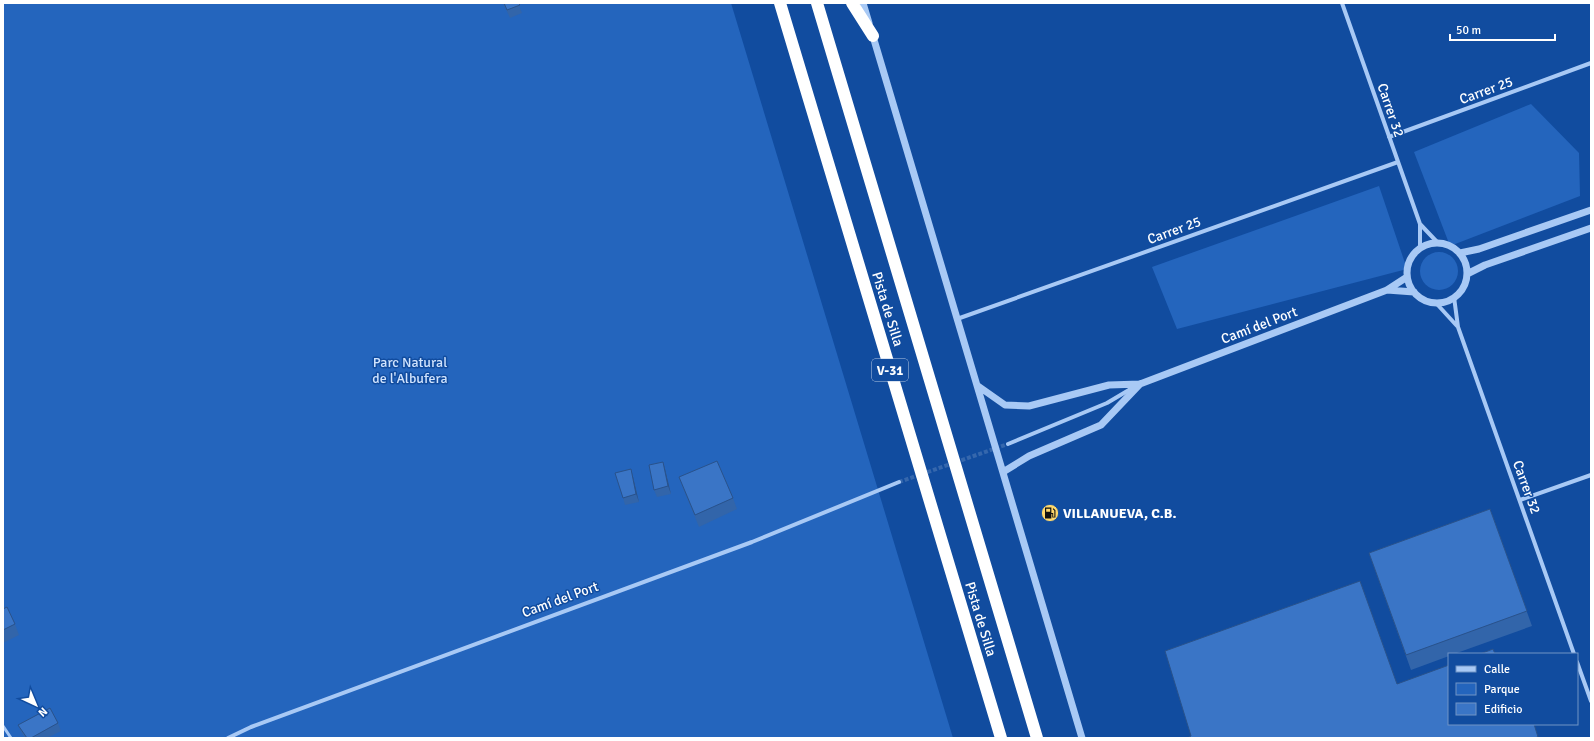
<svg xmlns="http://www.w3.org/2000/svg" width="1594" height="741" font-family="Signika,sans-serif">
<rect width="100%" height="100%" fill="#114c9f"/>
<path fill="#2465bd" d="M 3,3 L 731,3 L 953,738 L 3,738 Z
M 1531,104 L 1579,153 L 1580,196 L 1450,246 L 1414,152 Z
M 1379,186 L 1407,269 L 1177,329 L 1152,267 Z
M1420 271a19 19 0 1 1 38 0a19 19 0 1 1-38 0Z"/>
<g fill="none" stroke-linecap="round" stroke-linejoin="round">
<path stroke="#3567ad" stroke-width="4" stroke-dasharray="4 2" stroke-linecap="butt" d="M 899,482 L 1008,444"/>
<path stroke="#a8c9f5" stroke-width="3" d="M 3,726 L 11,738"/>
<path stroke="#a8c9f5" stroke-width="4" d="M 1342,3 L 1420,224 L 1420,248
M 1389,137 L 1591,63
M 1420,224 L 1438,243
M 1454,297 L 1458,327 L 1574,654
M 1436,303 L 1457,326
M 957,319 L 1398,162
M 1008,444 L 1107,403 L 1134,387
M 1520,500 L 1591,475
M 1577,662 L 1591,701
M 228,738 L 251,727 L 752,542 L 899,482"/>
<path stroke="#a8c9f5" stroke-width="7" d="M 863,3 L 869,23
M 872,33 L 1082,738
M1407 273a30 30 0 1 1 60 0a30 30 0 1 1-60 0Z
M 1460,253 L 1479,249 L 1591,210
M 1467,274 L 1485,265 L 1591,228
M 1387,290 L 1414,292
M 978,386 L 1005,405 L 1029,406 L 1109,385 L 1140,384 L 1387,290 L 1407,277
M 1003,472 L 1029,456 L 1101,425 L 1140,384"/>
<path stroke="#fff" stroke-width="12" d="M 780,3 L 1001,738
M 817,3 L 1037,738
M 852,3 L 873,36"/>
</g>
<path fill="#3265aa" d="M 503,3 L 518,3 L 522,13 L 510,18 Z
M 665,469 L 671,494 L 657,497 L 654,490 Z
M 633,477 L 639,502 L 625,505 L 623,498 Z
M 679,477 L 733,498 L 737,509 L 699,527 L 683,488 Z
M 1490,509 L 1532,626 L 1454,654 L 1449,654 L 1449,656 L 1411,670 L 1369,553 Z
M 3,609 L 15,624 L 19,635 L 3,643 Z
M 58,723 L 61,731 L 47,738 L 25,738 L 21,732 L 18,725 Z"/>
<path fill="#29528b" d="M 663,462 L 665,469 L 671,494 L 668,486 Z
M 631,469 L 633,477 L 639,502 L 636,494 Z"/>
<path fill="#3a75c6" stroke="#29528b" d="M 504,3 L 518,3 L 520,5 L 507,10 Z
M 717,461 L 733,498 L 695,515 L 679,477 Z
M 663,462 L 668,486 L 654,490 L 649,465 Z
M 631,469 L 636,494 L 623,498 L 615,473 Z
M 1490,509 L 1527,611 L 1406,655 L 1369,553 Z
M 1360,581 L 1397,684 L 1449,665 L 1449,724 L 1534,724 L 1538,737 L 1534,738 L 1187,738 L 1191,736 L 1165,651 Z
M 7,607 L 15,624 L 3,630 L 3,609 Z
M 1493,649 L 1495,654 L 1480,654 Z
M 50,708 L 58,723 L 31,738 L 27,738 L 18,725 Z"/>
<defs>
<symbol id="fuel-disc" viewBox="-11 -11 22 22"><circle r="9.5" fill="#ffd86c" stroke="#114c9f"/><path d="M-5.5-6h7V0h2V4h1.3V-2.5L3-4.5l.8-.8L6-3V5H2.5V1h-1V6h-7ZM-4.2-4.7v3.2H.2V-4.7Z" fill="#111"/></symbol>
</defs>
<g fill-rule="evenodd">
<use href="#fuel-disc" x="1040" y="503" width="20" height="20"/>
</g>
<g text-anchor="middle" stroke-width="3" stroke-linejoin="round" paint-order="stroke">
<rect fill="#114c9f" stroke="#b8c9e2" stroke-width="1" x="872" y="359" width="36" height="22" rx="3"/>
<g font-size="13" font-weight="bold" fill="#fff">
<text x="890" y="375">V-31</text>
</g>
<g font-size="14" fill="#fff" stroke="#114c9f">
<text transform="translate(1486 90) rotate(-20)" y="5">Carrer 25</text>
<text transform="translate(1391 110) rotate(71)" y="5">Carrer 32</text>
<text transform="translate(1174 230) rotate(-20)" y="5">Carrer 25</text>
<text transform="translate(888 309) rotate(73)" y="5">Pista de Silla</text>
<text transform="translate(1259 325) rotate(-21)" y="5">Camí del Port</text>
<text transform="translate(1527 487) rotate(70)" y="5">Carrer 32</text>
<text transform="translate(560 599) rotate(-20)" y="5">Camí del Port</text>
<text transform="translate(981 619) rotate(73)" y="5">Pista de Silla</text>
</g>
<g font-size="14" fill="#d1e4fe" stroke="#114c9f">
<text x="410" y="367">Parc Natural<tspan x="410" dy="16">de l'Albufera</tspan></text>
</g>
<g font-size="14" font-weight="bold" fill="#fff" stroke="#114c9f" text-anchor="start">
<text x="1063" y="518">VILLANUEVA, C.B.</text>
</g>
</g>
<rect width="1594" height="741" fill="none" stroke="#ffffff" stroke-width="8"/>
<rect x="1448" y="653" width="130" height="72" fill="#114c9f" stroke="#7094c5"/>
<rect x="1456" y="666" width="20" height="6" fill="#a8c9f5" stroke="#7094c5"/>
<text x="1484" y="673" font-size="12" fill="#ffffff">Calle</text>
<rect x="1456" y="683" width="20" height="12" fill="#2465bd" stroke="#7094c5"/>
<text x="1484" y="693" font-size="12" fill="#ffffff">Parque</text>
<rect x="1456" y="703" width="20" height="12" fill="#3a75c6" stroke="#7094c5"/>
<text x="1484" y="713" font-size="12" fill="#ffffff">Edificio</text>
<g transform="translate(36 705) rotate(136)" stroke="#114c9f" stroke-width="3" paint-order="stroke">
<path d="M0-3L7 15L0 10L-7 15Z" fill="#ffffff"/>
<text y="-6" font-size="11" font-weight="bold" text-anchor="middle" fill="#ffffff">N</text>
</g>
<path d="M1450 34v6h105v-6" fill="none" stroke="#ffffff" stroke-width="2"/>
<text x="1456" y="34" font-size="12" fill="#ffffff" stroke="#114c9f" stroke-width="3" paint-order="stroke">50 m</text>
</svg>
